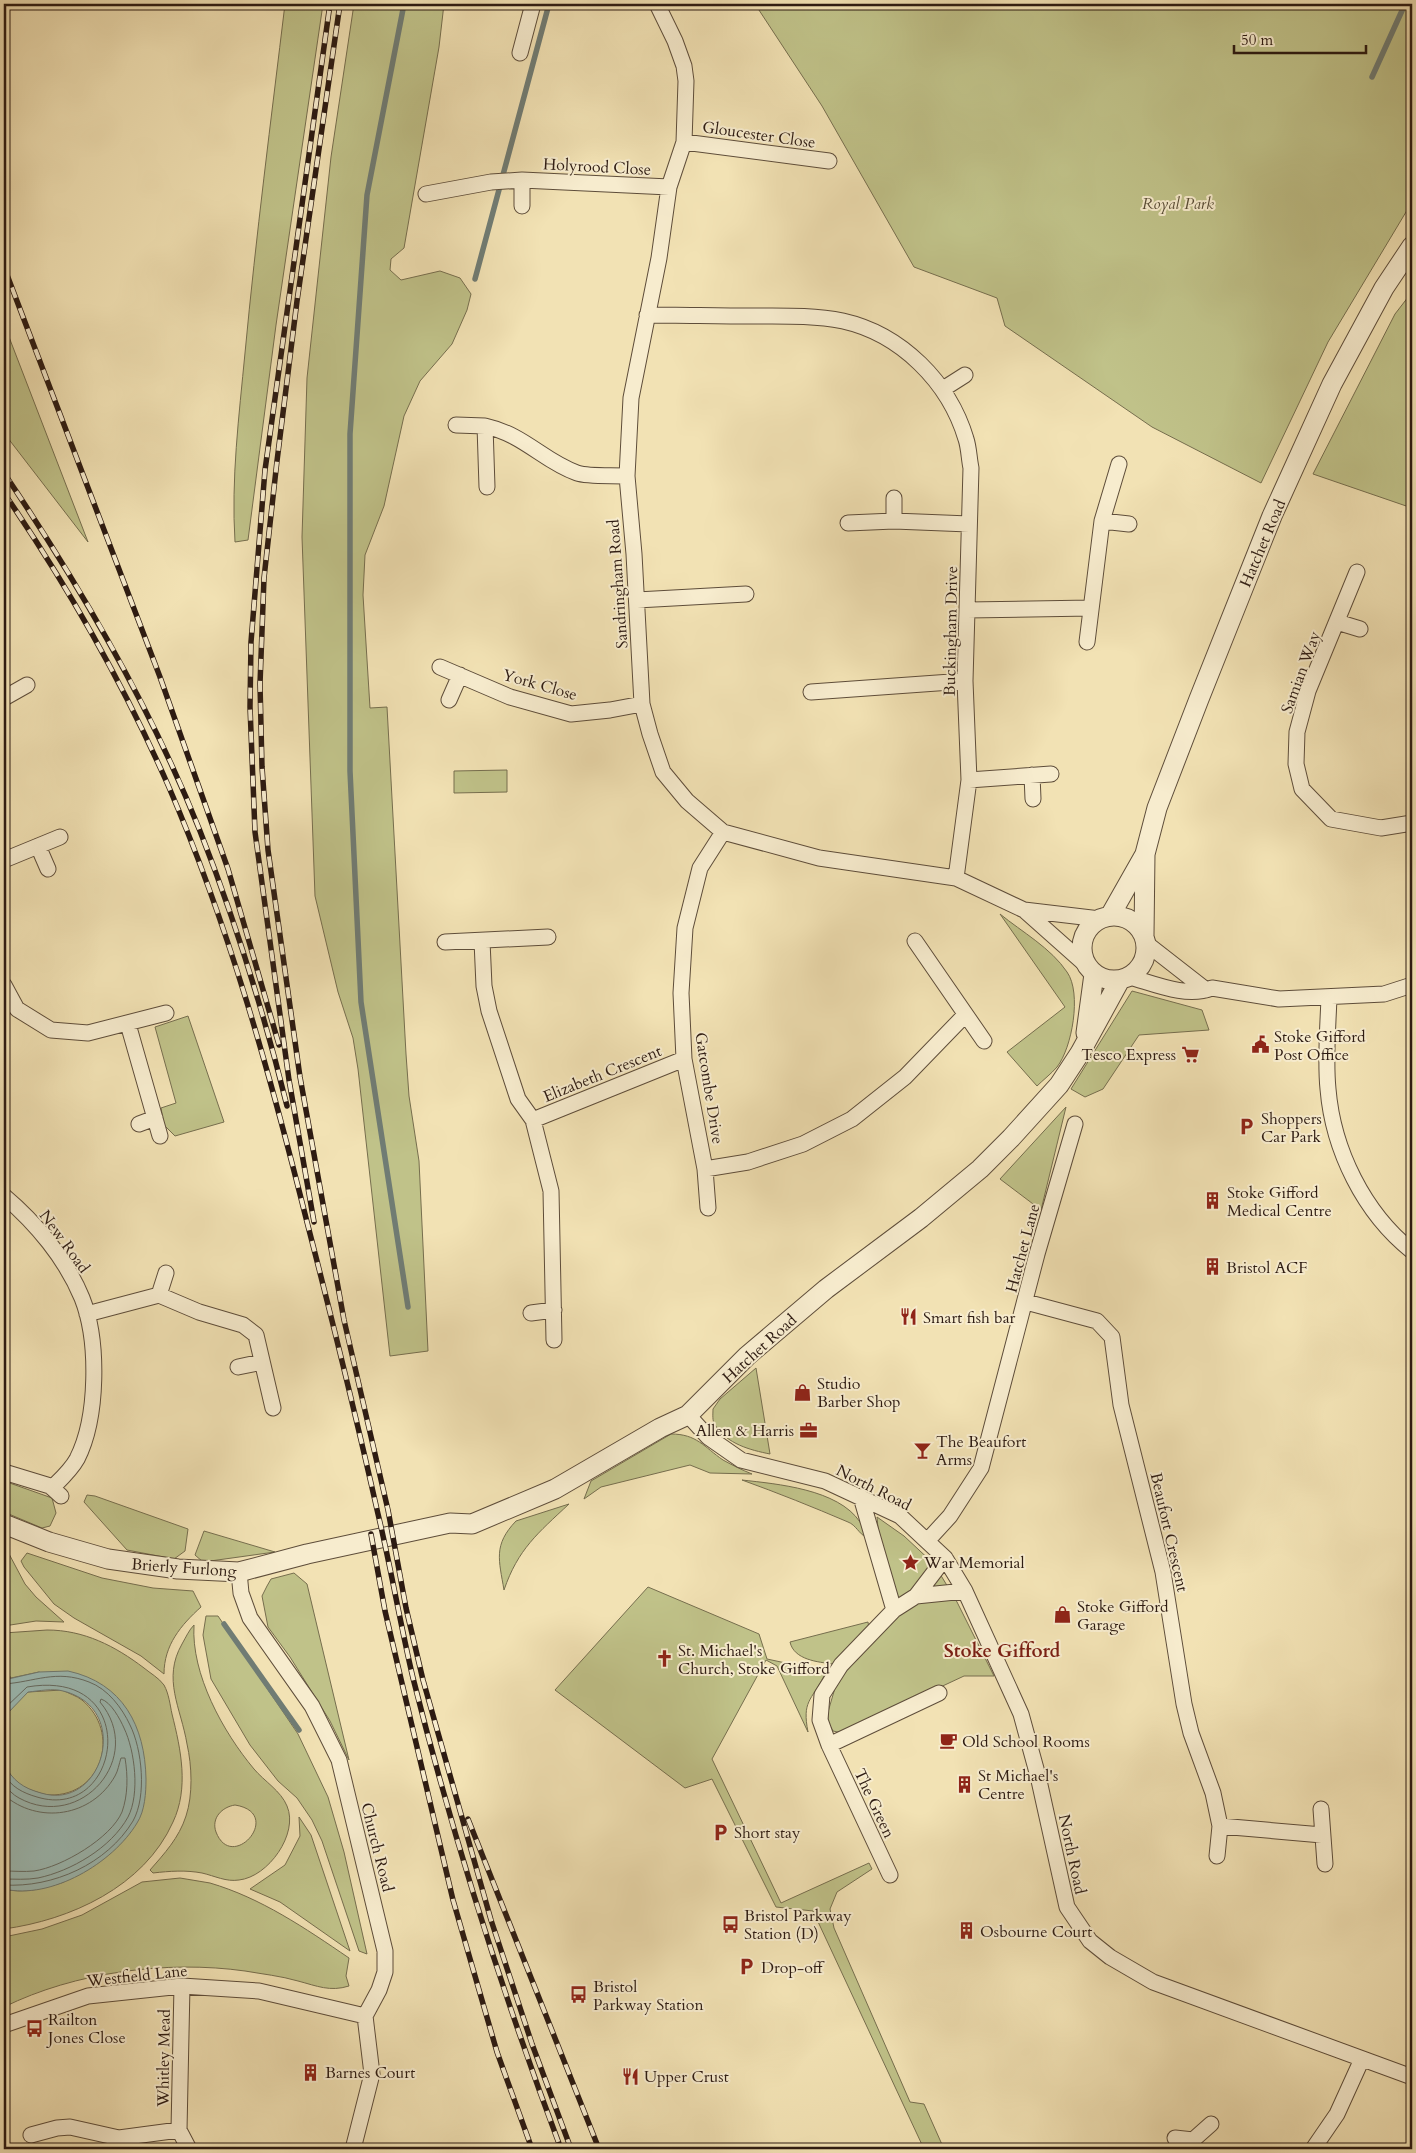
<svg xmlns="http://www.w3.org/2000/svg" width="1416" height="2153" font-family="Cardo,serif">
<rect width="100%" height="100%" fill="#f2e2b4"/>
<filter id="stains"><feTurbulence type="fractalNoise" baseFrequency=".004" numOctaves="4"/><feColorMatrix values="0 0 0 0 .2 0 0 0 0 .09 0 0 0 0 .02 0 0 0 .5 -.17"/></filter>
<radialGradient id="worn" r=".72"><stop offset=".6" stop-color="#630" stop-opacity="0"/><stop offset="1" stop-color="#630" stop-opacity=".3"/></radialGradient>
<path fill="#c0c289" stroke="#766e4e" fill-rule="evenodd" d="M 285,4 L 323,4 L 276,325 L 248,540 L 235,542 C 231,479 239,416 245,353 C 256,236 271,120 285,4 Z
M 354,4 L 444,4 L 439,47 L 404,248 L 391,259 L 390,270 L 401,280 L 440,271 L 460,278 L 471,294 L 467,310 L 452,344 L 420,381 L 404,416 L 384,506 L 365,555 L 363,595 L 370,708 L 387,707 L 406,1054 L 409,1096 L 419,1161 L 428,1351 L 390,1356 L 358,1069 L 353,1038 L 338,992 L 315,896 L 302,537 L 307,378 L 331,157 Z
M 755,4 L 1412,4 L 1412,202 L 1328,342 L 1261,483 L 1152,427 L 1005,326 L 997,298 L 914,267 L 822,106 Z
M 1412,292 L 1412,508 L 1313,474 L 1395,314 Z
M 4,324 L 88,542 L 4,433 Z
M 507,770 L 507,792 L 454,793 L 454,771 Z
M 1000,914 C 1022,932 1051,948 1067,972 C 1082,993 1072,1048 1057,1067 C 1051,1074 1043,1080 1037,1086 L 1007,1052 L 1065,1007 Z
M 1132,991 L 1202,1010 L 1209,1030 L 1139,1035 L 1103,1089 L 1085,1097 L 1071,1089 Z
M 188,1016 L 224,1122 L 175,1136 L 164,1125 L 161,1108 L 176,1103 L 155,1027 Z
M 1066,1107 L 1041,1210 L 1000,1179 Z
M 756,1368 L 770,1454 C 750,1450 727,1444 715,1425 C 712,1421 713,1414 713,1409 L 720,1399 Z
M 671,1434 C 697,1434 704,1447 723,1460 C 732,1465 742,1470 752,1474 L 710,1473 L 690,1465 L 601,1487 L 584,1499 L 591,1481 Z
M 742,1480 C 777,1484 838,1489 860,1522 C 863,1526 864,1532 866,1537 C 859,1534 856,1525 848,1522 C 813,1507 778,1493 742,1480 Z
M 4,1481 L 52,1498 L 56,1513 L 50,1526 L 42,1528 L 4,1512 Z
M 87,1495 L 95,1496 L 188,1529 L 185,1551 L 174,1559 L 127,1550 L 84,1502 Z
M 569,1504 C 538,1533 518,1549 504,1590 C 499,1560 493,1545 516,1521 Z
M 877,1517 L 904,1536 L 934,1564 L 957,1602 L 994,1676 L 964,1676 L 842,1733 L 833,1731 L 828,1722 L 828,1712 L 837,1681 L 900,1613 L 878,1528 Z
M 204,1531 L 275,1552 L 203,1562 L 195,1555 Z
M 4,1550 L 8,1552 L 25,1584 L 36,1597 L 64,1622 L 36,1621 L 4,1626 Z
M 27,1553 L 102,1578 L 153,1588 L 193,1591 L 201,1607 C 181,1625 164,1645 164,1674 L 141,1656 L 74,1618 L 54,1604 L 24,1567 L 21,1561 Z
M 294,1573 L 307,1584 L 349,1760 L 330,1721 L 290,1657 L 268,1627 L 262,1596 L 267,1586 L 271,1579 Z
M 648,1587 L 759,1634 L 767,1659 L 823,1671 L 824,1676 C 811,1701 802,1701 808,1732 L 777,1666 L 766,1660 L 712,1759 L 781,1903 L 869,1863 L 872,1869 L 837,1892 L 830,1909 L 834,1928 L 910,2102 L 924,2104 L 944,2149 L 924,2149 L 813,1911 L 776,1907 L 712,1779 L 685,1788 L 555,1690 Z
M 206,1616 L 218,1616 L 298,1734 L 328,1797 L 344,1852 L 367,1954 L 359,1951 L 322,1841 L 312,1820 L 297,1798 L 278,1781 L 250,1745 L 211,1679 L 203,1635 Z
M 868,1622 L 869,1629 L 833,1664 C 818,1662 794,1660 790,1642 Z
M 194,1625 C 191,1674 223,1732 254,1769 C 264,1781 281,1791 287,1806 C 299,1834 268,1877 239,1880 C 226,1882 215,1876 202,1873 C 186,1870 170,1871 153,1873 L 150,1870 C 164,1854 179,1838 186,1816 C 193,1795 192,1766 187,1744 C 181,1708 162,1679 182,1644 C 186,1637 189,1630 194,1625 ZM 235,1805 C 285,1813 232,1874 216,1832 C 211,1818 222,1807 235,1805 Z
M 47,1630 C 84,1630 115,1646 144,1668 C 150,1673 159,1678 164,1685 C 169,1694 170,1705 172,1714 C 181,1750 189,1788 173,1822 C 144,1887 70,1920 4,1929 L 4,1889 C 24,1894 45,1888 64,1882 L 129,1713 L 39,1672 L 11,1678 L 4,1668 L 4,1633 Z
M 62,1690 C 68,1693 77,1696 82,1700 C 121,1732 103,1796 50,1795 C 43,1795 35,1791 28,1789 C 11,1784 4,1767 4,1751 C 4,1718 2,1714 28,1692 Z
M 299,1817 L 311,1835 L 350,1951 L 280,1902 L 250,1889 L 285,1865 L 300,1836 Z
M 180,1878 C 190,1880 200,1881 210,1883 C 261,1898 305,1928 349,1958 L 346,1976 L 349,1986 C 330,1992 317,1986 298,1981 C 281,1976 262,1974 245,1971 C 167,1960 75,1972 4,2007 L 4,1937 L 42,1929 L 82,1915 L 142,1882 Z"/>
<path fill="#9dbcb6" stroke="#707c74" d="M 68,1671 C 123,1683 145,1726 146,1779 C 146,1792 145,1811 137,1823 C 113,1863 51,1900 4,1889 L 4,1764 C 13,1781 23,1788 41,1793 C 103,1812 133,1708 63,1691 C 53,1688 39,1691 28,1692 L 7,1714 L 4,1721 L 4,1680 L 39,1672 Z"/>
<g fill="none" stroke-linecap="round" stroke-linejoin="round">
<path stroke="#656c64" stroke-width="1" d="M 4,1684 C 35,1682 56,1669 89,1682 C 108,1689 122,1708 130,1725 C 142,1749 147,1796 133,1821 C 107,1864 53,1888 4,1885
M 4,1709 L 27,1687 C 144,1667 122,1823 37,1797 C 23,1793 11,1787 4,1774
M 4,1785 C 8,1789 13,1795 19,1798 C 81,1832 146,1757 100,1702 L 101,1699 C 111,1702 120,1719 124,1728 C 135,1751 140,1794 128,1817 C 111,1848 71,1871 38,1878 C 26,1880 15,1879 4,1879
M 4,1795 C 38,1825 92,1817 115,1776 C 118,1771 119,1764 121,1758 L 125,1758 C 128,1776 128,1795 122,1812 C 111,1838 62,1867 34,1871 C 24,1872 14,1871 4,1871"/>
<path stroke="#707c74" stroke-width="5.5" d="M 404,4 L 367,195 L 350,434 L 350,771 L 361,1002 L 408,1307
M 1372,77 L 1405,4
M 475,279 L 549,4
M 224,1624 L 299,1730"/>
<defs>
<path id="minor" d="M 657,4 L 675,41 L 684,66 L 686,81 L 684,142 L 669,187 L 659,258 L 631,398 L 627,476 L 634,554 L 642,704 L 650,734 L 663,772 L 687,801 L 723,832 L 819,858 L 956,878 L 1024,910 L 1087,966
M 520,53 L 533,4
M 684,142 L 829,161
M 426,194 L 491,182 L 522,180 L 669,187
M 522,206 L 522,180
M 647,315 C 682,315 717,316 753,316 C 783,316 814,315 843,321 C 901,334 949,382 966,439 C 969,448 969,459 971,468 L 965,681 L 969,780 L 956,878
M 943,389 L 965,375
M 456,425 L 485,426
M 487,487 L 485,426 C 525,435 543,461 577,473 C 589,477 613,475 627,476
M 894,498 L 894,521
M 1102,521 L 1129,524
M 848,523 L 894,521 L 969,524
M 1357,572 L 1308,691 L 1297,732 L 1296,764 L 1302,789 L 1331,819 L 1381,828 L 1412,823
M 637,600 L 746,594
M 967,610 L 1091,608
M 1337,622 L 1360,629
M 1087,642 L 1102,521 L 1119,464
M 440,667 L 510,697 L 571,714 L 610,710 L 642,704
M 811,692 L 965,681
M 4,698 L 27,685
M 449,700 L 460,675
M 1032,775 L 1033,799
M 969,780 L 1051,774
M 38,846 L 48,869
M 4,860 L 60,837
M 1024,910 L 1100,919
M 482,941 L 484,986 L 489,1011 L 518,1099 L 533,1120 L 551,1191 L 554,1340
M 915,941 L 984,1041
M 445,942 L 548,937
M 1147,944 L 1206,990
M 1130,977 C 1155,984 1186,998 1212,988 L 1279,999 L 1384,994 L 1412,985
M 4,985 L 17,1009 L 51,1030 L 88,1033 L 166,1013
M 1329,997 C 1328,1027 1325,1059 1328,1089 C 1333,1150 1364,1213 1412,1251
M 128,1024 L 160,1136
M 533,1120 L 684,1059
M 139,1124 L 155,1118
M 705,1169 L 748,1162 L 803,1144 L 852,1119 L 905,1077 L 965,1015
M 4,1196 C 36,1223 66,1259 82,1298 C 99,1341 98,1418 77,1459 C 71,1470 61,1479 52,1488
M 708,1208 L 705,1169 L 684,1059 L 681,993 L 685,928 L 700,868 L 723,832
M 159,1295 L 166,1273
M 1026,1302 L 1097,1321 L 1112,1337 L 1121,1405 L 1163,1572 L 1184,1704 L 1191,1733 L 1213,1793 L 1220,1826 L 1217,1856
M 531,1313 L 554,1310
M 87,1314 L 159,1295 L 199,1312 L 243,1325 L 256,1335 L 273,1408
M 238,1367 L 262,1362
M 688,1415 L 708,1437 L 741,1460 L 825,1481 L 900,1516 L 945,1558 L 965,1591 L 1021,1714 L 1038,1776 L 1067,1907 L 1090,1941 L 1110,1957 L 1153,1982 L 1412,2077
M 4,1472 L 50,1486 L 61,1496
M 861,1497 L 894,1610
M 928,1540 L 950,1516 L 981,1468 L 1037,1254 L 1075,1124
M 239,1572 L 241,1593 L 250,1618 L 312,1706 L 339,1760 L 385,1951 L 385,1972 L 379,1990 L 365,2016 L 372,2074 L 353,2149
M 916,1596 L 965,1591
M 829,1745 L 939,1693
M 1321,1809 L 1325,1864
M 1220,1826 L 1322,1835
M 890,1875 L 829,1745 L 820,1720 L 822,1695 L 841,1665 L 894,1610 L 916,1596 L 945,1558
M 182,1986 L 179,2130 L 189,2149
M 4,2025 L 88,1996 L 182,1986 L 259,1991 L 365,2016
M 31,2135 L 57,2128 L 70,2127 L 119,2138 L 179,2130
M 1175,2138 L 1193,2140 L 1211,2124
M 1313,2149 L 1337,2114 L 1362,2059"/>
<path id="tertiary" d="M1082 948a32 32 0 1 1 64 0a32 32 0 1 1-64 0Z
M 1110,916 L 1144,856
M 1144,935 L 1145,854 L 1157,808 L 1199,699 L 1272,516 L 1332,384 L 1384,288 L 1412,246
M 1086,1033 L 1094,974
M 4,1524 L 49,1542 L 108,1559 L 178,1569 L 239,1572 L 307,1554 L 450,1523 L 472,1524 L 555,1489 L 660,1428 L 688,1415 L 747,1356 L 826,1289 L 921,1218 L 980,1169 L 1011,1138 L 1059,1085 L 1080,1053 L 1120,980"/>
</defs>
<use href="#minor" stroke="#5e4d3a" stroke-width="17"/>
<use href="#tertiary" stroke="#5e4d3a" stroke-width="21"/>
<use href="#minor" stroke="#f7ecce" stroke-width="15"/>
<use href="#tertiary" stroke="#f7ecce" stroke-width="19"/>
<defs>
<path id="rail" d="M 340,4 L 297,301 L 277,461 L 264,578 L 260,684 L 262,767 L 268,850 L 300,1077 L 344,1320 L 388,1510 L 406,1608 L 423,1680 L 491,1920 L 532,2044 L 571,2149
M 4,267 L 160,677 L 228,869 L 279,1045
M 4,473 C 80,586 150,705 200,831 C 235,920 264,1013 287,1106
M 4,493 C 67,585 123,683 168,785 C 229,926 270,1074 307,1222 C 332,1319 356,1416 378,1514 C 391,1568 400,1623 413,1678 C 453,1837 503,1995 561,2149
M 314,1222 L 289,1080 L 255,832 L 250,707 L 251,642 L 265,470 L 330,4
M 371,1534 L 385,1611 L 453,1900 L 497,2052 L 532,2149
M 468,1819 L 599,2149"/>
</defs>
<use href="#rail" stroke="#2d1b12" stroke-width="5.5"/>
<use href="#rail" stroke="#f7ecce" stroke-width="4" stroke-dasharray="11" stroke-linecap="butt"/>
</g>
<defs>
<symbol id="civic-bare" viewBox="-9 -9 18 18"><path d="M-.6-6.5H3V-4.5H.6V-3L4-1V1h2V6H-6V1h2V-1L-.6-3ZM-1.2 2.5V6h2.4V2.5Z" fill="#8f2418" stroke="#f7ecce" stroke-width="2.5" paint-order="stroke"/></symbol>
<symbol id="supermarket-bare" viewBox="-9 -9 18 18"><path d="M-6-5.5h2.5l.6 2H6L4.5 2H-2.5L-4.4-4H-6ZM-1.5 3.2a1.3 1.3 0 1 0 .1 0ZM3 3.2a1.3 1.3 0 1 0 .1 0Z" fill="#8f2418" stroke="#f7ecce" stroke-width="2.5" paint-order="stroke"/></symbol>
<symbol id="parking-bare" viewBox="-9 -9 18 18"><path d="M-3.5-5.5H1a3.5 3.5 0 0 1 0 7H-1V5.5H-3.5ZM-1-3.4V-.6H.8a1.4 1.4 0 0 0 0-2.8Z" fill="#8f2418" stroke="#f7ecce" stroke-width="2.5" paint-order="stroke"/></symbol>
<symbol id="building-bare" viewBox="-9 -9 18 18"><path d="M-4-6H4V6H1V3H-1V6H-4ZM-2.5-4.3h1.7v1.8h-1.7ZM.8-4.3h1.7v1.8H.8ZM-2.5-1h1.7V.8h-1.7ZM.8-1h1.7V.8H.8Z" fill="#8f2418" stroke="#f7ecce" stroke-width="2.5" paint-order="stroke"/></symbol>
<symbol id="restaurant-bare" viewBox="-9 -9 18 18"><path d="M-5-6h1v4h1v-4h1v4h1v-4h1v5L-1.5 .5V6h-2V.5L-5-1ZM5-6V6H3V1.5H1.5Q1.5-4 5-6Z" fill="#8f2418" stroke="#f7ecce" stroke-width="2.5" paint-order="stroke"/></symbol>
<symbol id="shop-bare" viewBox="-9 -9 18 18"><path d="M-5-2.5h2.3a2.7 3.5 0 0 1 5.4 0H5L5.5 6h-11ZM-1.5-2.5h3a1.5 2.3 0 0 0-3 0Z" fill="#8f2418" stroke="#f7ecce" stroke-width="2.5" paint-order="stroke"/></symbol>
<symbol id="office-bare" viewBox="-9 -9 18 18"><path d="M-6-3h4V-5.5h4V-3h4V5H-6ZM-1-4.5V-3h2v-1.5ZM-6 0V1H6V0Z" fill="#8f2418" stroke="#f7ecce" stroke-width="2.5" paint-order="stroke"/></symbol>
<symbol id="bar-bare" viewBox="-9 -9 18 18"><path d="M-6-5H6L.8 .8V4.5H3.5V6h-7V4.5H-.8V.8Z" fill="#8f2418" stroke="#f7ecce" stroke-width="2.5" paint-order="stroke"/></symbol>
<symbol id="sight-bare" viewBox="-9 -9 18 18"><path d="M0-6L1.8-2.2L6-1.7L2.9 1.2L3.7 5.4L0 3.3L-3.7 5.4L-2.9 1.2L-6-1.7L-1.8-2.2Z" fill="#8f2418" stroke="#f7ecce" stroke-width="2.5" paint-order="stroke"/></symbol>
<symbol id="church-bare" viewBox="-9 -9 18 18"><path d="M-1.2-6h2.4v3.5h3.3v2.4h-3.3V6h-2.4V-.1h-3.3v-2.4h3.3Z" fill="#8f2418" stroke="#f7ecce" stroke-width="2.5" paint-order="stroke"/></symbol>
<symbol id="cafe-bare" viewBox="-9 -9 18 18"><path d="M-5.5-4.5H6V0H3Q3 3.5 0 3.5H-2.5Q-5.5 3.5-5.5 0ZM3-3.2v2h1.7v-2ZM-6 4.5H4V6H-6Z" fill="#8f2418" stroke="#f7ecce" stroke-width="2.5" paint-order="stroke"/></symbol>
<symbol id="bus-bare" viewBox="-9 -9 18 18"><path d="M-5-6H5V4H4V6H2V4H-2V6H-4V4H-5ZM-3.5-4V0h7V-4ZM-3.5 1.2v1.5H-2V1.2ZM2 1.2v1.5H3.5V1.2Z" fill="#8f2418" stroke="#f7ecce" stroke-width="2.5" paint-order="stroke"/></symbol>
</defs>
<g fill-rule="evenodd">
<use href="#civic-bare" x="1248" y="1032" width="25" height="25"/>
<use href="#supermarket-bare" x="1178" y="1042" width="25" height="25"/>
<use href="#parking-bare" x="1234" y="1114" width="25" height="25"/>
<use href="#building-bare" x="1200" y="1188" width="25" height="25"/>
<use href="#building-bare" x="1200" y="1254" width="25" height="25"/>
<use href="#restaurant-bare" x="896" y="1304" width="25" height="25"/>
<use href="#shop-bare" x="790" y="1380" width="25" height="25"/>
<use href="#office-bare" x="796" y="1418" width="25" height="25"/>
<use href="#bar-bare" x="910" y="1438" width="25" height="25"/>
<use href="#sight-bare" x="898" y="1550" width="25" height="25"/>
<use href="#shop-bare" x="1050" y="1602" width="25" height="25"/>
<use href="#church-bare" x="652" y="1646" width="25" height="25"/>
<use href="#cafe-bare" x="936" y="1728" width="25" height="25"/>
<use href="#building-bare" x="952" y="1772" width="25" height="25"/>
<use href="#parking-bare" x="708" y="1820" width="25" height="25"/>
<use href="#bus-bare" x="718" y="1912" width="25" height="25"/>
<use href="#building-bare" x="954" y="1918" width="25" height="25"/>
<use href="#parking-bare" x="734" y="1954" width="25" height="25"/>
<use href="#bus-bare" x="566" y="1982" width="25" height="25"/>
<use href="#bus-bare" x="22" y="2016" width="25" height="25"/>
<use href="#building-bare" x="298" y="2060" width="25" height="25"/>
<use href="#restaurant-bare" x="618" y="2064" width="25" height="25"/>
</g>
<g text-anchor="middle" stroke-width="4" stroke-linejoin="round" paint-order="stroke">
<g font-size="16" fill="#2d1b12" stroke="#f7ecce">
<text transform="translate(759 134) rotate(8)" y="6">Gloucester Close</text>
<text transform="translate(597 166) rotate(3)" y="6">Holyrood Close</text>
<text transform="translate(1262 543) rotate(-67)" y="6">Hatchet Road</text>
<text transform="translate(617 584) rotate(-94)" y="6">Sandringham Road</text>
<text transform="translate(950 631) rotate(-89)" y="6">Buckingham Drive</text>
<text transform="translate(1300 672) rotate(-70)" y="6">Samian Way</text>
<text transform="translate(540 684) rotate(16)" y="6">York Close</text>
<text transform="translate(602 1073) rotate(-22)" y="6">Elizabeth Crescent</text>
<text transform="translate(710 1088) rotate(81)" y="6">Gatcombe Drive</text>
<text transform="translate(65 1241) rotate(54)" y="6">New Road</text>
<text transform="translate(1022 1248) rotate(-75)" y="6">Hatchet Lane</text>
<text transform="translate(759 1348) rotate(-42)" y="6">Hatchet Road</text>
<text transform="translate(874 1487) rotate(27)" y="6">North Road</text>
<text transform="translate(1170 1532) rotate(77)" y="6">Beaufort Crescent</text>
<text transform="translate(184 1567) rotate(4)" y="6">Brierly Furlong</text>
<text transform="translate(875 1803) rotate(65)" y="6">The Green</text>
<text transform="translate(378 1847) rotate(76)" y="6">Church Road</text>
<text transform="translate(1073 1854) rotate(78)" y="6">North Road</text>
<text transform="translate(137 1975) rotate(-6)" y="6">Westfield Lane</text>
<text transform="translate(163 2058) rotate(-89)" y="6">Whitley Mead</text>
</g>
<g font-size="16" font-style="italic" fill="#594d36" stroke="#f7ecce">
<text x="1178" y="209">Royal Park</text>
</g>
<g font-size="16" fill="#2d1b12" stroke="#f7ecce" text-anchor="start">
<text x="1274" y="1042">Stoke Gifford<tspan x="1274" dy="18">Post Office</tspan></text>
<text x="1176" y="1060" text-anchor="end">Tesco Express</text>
<text x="1261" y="1124">Shoppers<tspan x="1261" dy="18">Car Park</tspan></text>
<text x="1227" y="1198">Stoke Gifford<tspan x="1227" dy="18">Medical Centre</tspan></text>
<text x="1226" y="1273">Bristol ACF</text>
<text x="923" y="1323">Smart fish bar</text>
<text x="817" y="1389">Studio<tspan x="817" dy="18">Barber Shop</tspan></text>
<text x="794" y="1436" text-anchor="end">Allen &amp; Harris</text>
<text x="936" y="1447">The Beaufort<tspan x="936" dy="18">Arms</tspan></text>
<text x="924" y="1568">War Memorial</text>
<text x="1077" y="1612">Stoke Gifford<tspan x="1077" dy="18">Garage</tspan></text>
<text x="678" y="1656">St. Michael's<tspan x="678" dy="18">Church, Stoke Gifford</tspan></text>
<text x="962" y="1747">Old School Rooms</text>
<text x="978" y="1781">St Michael's<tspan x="978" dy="18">Centre</tspan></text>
<text x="734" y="1838">Short stay</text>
<text x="744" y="1921">Bristol Parkway<tspan x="744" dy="18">Station (D)</tspan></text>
<text x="980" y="1937">Osbourne Court</text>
<text x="761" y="1973">Drop-off</text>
<text x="593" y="1992">Bristol<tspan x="593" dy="18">Parkway Station</tspan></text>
<text x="48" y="2025">Railton<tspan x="48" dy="18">Jones Close</tspan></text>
<text x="325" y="2078">Barnes Court</text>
<text x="644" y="2082">Upper Crust</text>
</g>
<g font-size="19" font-weight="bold" fill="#7a1f14" stroke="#f7ecce">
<text x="1002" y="1657">Stoke Gifford</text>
</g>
</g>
<rect width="1416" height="2153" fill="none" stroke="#f2e2b4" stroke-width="20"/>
<rect x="5" y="5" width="1406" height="2143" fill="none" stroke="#2d1b12" stroke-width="2.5"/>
<rect x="10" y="10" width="1396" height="2133" fill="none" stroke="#2d1b12"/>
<path d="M1234 45v8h132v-8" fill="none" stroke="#2d1b12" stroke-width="2.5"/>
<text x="1241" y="45" font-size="15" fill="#2d1b12" stroke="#f7ecce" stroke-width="4" paint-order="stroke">50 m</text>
<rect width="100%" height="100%" filter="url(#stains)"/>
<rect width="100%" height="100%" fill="url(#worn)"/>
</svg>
